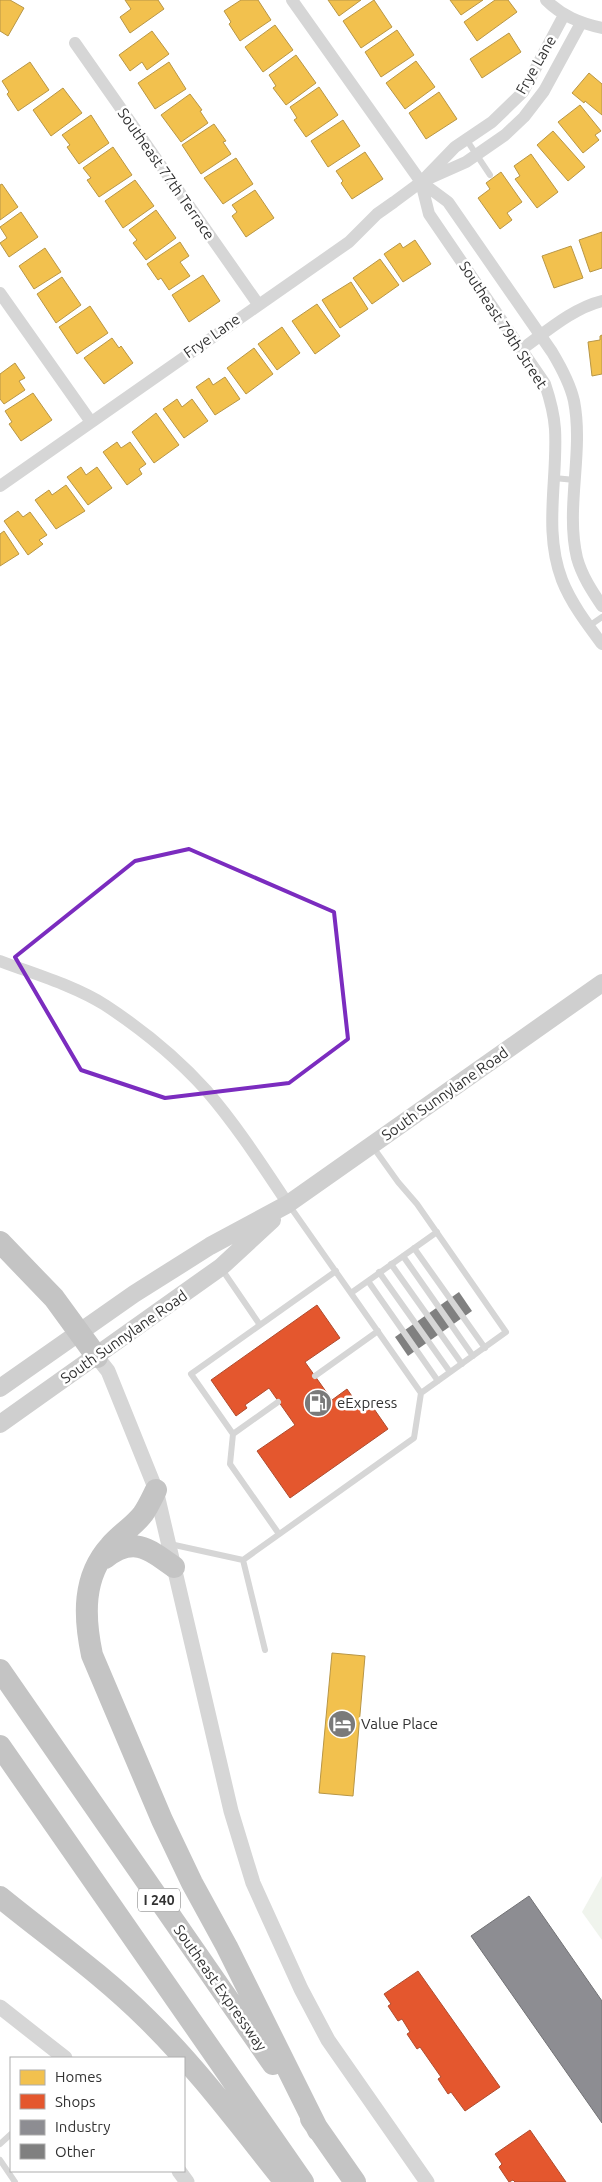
<svg xmlns="http://www.w3.org/2000/svg" width="602" height="2182" font-family="Ubuntu,sans-serif">
<rect width="100%" height="100%" fill="#fff"/>
<path fill="#f0f4ed" d="M 602,1876 L 602,1940 L 582,1912 Z"/>
<path fill="#f2c14e" stroke="#b89646" d="M 0,0 L 10,0 L 24,8 L 8,36 L 0,31 Z
M 125,0 L 158,0 L 164,9 L 130,33 L 120,17 L 131,9 Z
M 241,0 L 258,0 L 271,20 L 240,41 L 229,24 L 231,22 L 224,11 Z
M 328,0 L 361,0 L 339,16 Z
M 374,0 L 392,27 L 361,48 L 343,21 Z
M 450,0 L 483,0 L 461,15 Z
M 495,0 L 508,0 L 517,12 L 477,41 L 464,22 Z
M 275,25 L 293,50 L 263,72 L 245,47 Z
M 397,30 L 414,55 L 381,77 L 365,52 Z
M 152,31 L 169,54 L 147,70 L 142,62 L 130,71 L 119,55 Z
M 509,33 L 521,52 L 482,78 L 470,59 Z
M 296,55 L 316,83 L 286,105 L 273,88 L 276,86 L 269,75 Z
M 416,61 L 435,87 L 405,109 L 386,83 Z
M 30,62 L 49,90 L 18,111 L 7,94 L 9,92 L 2,81 Z
M 169,62 L 186,89 L 155,109 L 138,83 Z
M 589,73 L 602,84 L 602,115 L 585,101 L 584,103 L 572,93 Z
M 319,87 L 338,115 L 306,137 L 294,120 L 297,118 L 290,107 Z
M 63,88 L 82,113 L 51,136 L 33,110 Z
M 439,92 L 457,119 L 426,139 L 409,113 Z
M 190,94 L 202,110 L 200,111 L 208,123 L 181,142 L 161,115 Z
M 580,105 L 601,131 L 595,135 L 599,140 L 583,153 L 558,122 Z
M 91,115 L 109,143 L 79,164 L 67,147 L 70,145 L 62,135 Z
M 343,120 L 360,146 L 328,167 L 311,141 Z
M 214,124 L 226,141 L 223,142 L 231,154 L 201,174 L 182,145 Z
M 553,131 L 585,167 L 568,181 L 537,145 Z
M 113,147 L 132,175 L 99,197 L 87,180 L 91,178 L 83,168 Z
M 365,152 L 383,179 L 352,199 L 341,183 L 343,181 L 336,171 Z
M 531,154 L 558,192 L 537,208 L 515,179 L 520,176 L 514,166 Z
M 236,158 L 253,184 L 223,204 L 204,178 Z
M 501,172 L 522,202 L 507,213 L 512,220 L 500,229 L 478,198 L 490,189 L 486,183 Z
M 135,180 L 154,206 L 123,228 L 105,201 Z
M 2,184 L 18,207 L 0,220 L 0,185 Z
M 255,190 L 274,218 L 246,237 L 232,216 L 237,212 L 232,205 Z
M 156,210 L 176,238 L 146,260 L 133,243 L 137,240 L 129,230 Z
M 21,212 L 38,237 L 9,257 L 0,243 L 7,238 L 0,227 Z
M 602,232 L 602,268 L 590,272 L 579,240 Z
M 415,240 L 431,264 L 403,282 L 384,254 L 400,243 L 403,248 Z
M 180,242 L 189,256 L 180,262 L 190,276 L 169,290 L 161,278 L 158,280 L 147,264 Z
M 571,246 L 583,278 L 554,288 L 542,256 Z
M 45,248 L 61,272 L 34,289 L 19,266 Z
M 380,259 L 399,285 L 372,304 L 353,278 Z
M 203,275 L 220,301 L 189,322 L 172,295 Z
M 62,277 L 81,305 L 56,323 L 37,294 Z
M 351,282 L 368,309 L 340,328 L 322,300 Z
M 317,304 L 340,336 L 315,354 L 292,321 Z
M 90,306 L 108,333 L 77,354 L 59,327 Z
M 282,327 L 300,353 L 277,370 L 258,344 Z
M 602,335 L 602,374 L 592,376 L 588,342 L 600,340 L 600,336 Z
M 112,338 L 119,348 L 121,346 L 133,363 L 104,384 L 84,358 Z
M 254,348 L 273,374 L 246,394 L 227,368 Z
M 15,363 L 25,378 L 19,381 L 25,390 L 4,404 L 0,399 L 0,374 Z
M 225,377 L 240,399 L 215,415 L 196,387 L 209,378 L 213,385 Z
M 33,393 L 52,420 L 21,441 L 9,424 L 12,422 L 5,411 Z
M 177,399 L 182,407 L 192,399 L 208,421 L 184,438 L 163,409 Z
M 156,413 L 179,445 L 154,463 L 132,432 Z
M 117,442 L 121,448 L 130,442 L 146,464 L 139,469 L 142,474 L 127,485 L 103,452 Z
M 81,467 L 86,475 L 97,467 L 112,488 L 88,505 L 67,477 Z
M 66,485 L 85,511 L 56,529 L 35,500 L 49,490 L 52,495 Z
M 18,511 L 23,517 L 30,512 L 47,535 L 39,540 L 43,544 L 28,555 L 4,521 Z
M 4,531 L 19,554 L 0,566 L 0,534 Z
M 332,1653 L 365,1656 L 353,1796 L 319,1793 Z"/>
<path fill="#e4572e" stroke="#af4c2f" d="M 317,1305 L 340,1338 L 305,1362 L 332,1400 L 347,1389 L 363,1412 L 372,1406 L 388,1429 L 290,1498 L 257,1451 L 295,1425 L 269,1388 L 245,1405 L 247,1408 L 236,1416 L 211,1380 Z
M 418,1971 L 500,2087 L 465,2111 L 451,2092 L 448,2094 L 438,2079 L 441,2077 L 420,2047 L 417,2049 L 407,2034 L 410,2032 L 402,2019 L 398,2021 L 388,2006 L 391,2004 L 384,1994 Z
M 530,2130 L 566,2182 L 515,2182 L 513,2180 L 509,2182 L 499,2167 L 502,2164 L 495,2154 Z"/>
<path fill="#8d8d92" stroke="#727275" d="M 529,1896 L 602,2001 L 602,2123 L 471,1936 Z"/>
<path fill="#808080" d="M 459,1292 L 472,1311 L 408,1356 L 395,1337 Z"/>
<g fill="none" stroke-linecap="round" stroke-linejoin="round">
<path stroke="#d6d6d6" stroke-width="6" d="M 466,139 L 490,175
M 554,478 L 575,480
M 589,626 L 602,617
M 289,1205 L 421,1393 L 506,1332 L 417,1204 L 398,1182 L 373,1147
M 414,1248 L 485,1348
M 403,1256 L 473,1356
M 391,1264 L 462,1364
M 221,1268 L 260,1325
M 379,1272 L 450,1372
M 368,1281 L 438,1381
M 351,1293 L 437,1232
M 315,1376 L 378,1331
M 233,1434 L 278,1402
M 279,1534 L 230,1464 L 233,1434 L 191,1374 L 336,1271
M 170,1544 L 243,1560 L 414,1438 L 421,1393
M 243,1560 L 265,1650
M 0,2144 L 11,2134
M 0,2160 L 15,2182"/>
<path stroke="#d6d6d6" stroke-width="12" d="M 292,0 L 421,182 L 448,202 L 552,352 C 561,367 570,383 574,401 C 584,453 565,507 577,558 C 582,576 592,591 602,606
M 546,0 C 562,16 580,23 602,28
M 75,43 L 258,304
M 426,177 L 455,147 L 492,122 L 523,92 L 564,15
M 421,182 L 429,214 L 545,384 C 550,399 554,413 555,429 C 558,479 543,530 562,580 C 571,603 587,624 602,644
M 0,293 L 91,422
M 522,349 C 546,332 573,308 602,301
M 0,486 L 349,242 L 377,214 L 394,202 L 421,182 L 466,162 L 505,135 L 524,117 L 544,91 L 581,23
M 0,961 C 34,974 73,985 105,1005 C 140,1028 178,1059 206,1090 C 237,1126 262,1165 288,1204"/>
<path stroke="#d6d6d6" stroke-width="15" d="M 97,1357 L 108,1371 L 156,1490 L 231,1811 L 253,1883 L 301,1989 L 328,2040 L 427,2182
M 0,2007 L 65,2058
M 179,2171 L 187,2182"/>
<path stroke="#cfcfcf" stroke-width="18" d="M 0,1388 L 134,1294 L 210,1246 L 288,1204 L 602,983
M 0,1424 L 221,1267 L 272,1220"/>
<path stroke="#c4c4c4" stroke-width="22" d="M 0,1242 L 54,1298 L 97,1357
M 156,1490 C 152,1498 148,1507 143,1514 C 134,1526 120,1534 110,1546 C 82,1577 84,1617 92,1655 L 162,1820 L 192,1883 L 227,1947 L 318,2130
M 105,1558 C 133,1536 148,1548 174,1567
M 0,1670 L 273,2064
M 0,1746 L 303,2182
M 0,1897 C 49,1937 102,1974 147,2019 C 198,2069 240,2126 285,2182
M 311,2119 L 355,2182"/>
</g>
<path fill="none" stroke="#7b2cbf" stroke-width="4" stroke-linejoin="round" d="M 189,849 L 334,912 L 348,1039 L 289,1083 L 165,1098 L 81,1070 L 15,957 L 135,861 Z"/>
<defs>
<symbol id="fuel-disc" viewBox="-11 -11 22 22"><circle r="9.5" fill="#7a7a7a" stroke="#fff"/><path d="M-5.5-6h7V0h2V4h1.3V-2.5L3-4.5l.8-.8L6-3V5H2.5V1h-1V6h-7ZM-4.2-4.7v3.2H.2V-4.7Z" fill="#fff"/></symbol>
<symbol id="hotel-disc" viewBox="-11 -11 22 22"><circle r="9.5" fill="#7a7a7a" stroke="#fff"/><path d="M-6-4.5h1.5V1H6V5H4.5V3h-9V5H-6ZM-4 0a1.8 1.8 0 1 1 3.6 0ZM.5 0V-2.5h3Q6-2.5 6 0Z" fill="#fff"/></symbol>
</defs>
<g fill-rule="evenodd">
<use href="#fuel-disc" x="302" y="1387" width="32" height="32"/>
<use href="#hotel-disc" x="326" y="1708" width="32" height="32"/>
</g>
<g text-anchor="middle" stroke-width="5" stroke-linejoin="round" paint-order="stroke">
<rect fill="#fff" stroke="#707070" stroke-width="1" x="138" y="1888.5" width="42" height="23" rx="4"/>
<g font-size="14" font-weight="bold" fill="#323232">
<text x="159" y="1905">I 240</text>
</g>
<g font-size="15" fill="#323232" stroke="#fff">
<text transform="translate(536 65) rotate(-60)" y="5">Frye Lane</text>
<text transform="translate(166 174) rotate(55)" y="5">Southeast 77th Terrace</text>
<text transform="translate(503 325) rotate(57)" y="5">Southeast 79th Street</text>
<text transform="translate(212 336) rotate(-35)" y="5">Frye Lane</text>
<text transform="translate(445 1094) rotate(-35)" y="5">South Sunnylane Road</text>
<text transform="translate(124 1337) rotate(-35)" y="5">South Sunnylane Road</text>
<text transform="translate(220 1988) rotate(55)" y="5">Southeast Expressway</text>
</g>
<g font-size="15" fill="#323232" stroke="#fff" text-anchor="start">
<text x="337" y="1408">eExpress</text>
<text x="361" y="1729">Value Place</text>
</g>
</g>
<rect x="10" y="2057" width="175" height="115" fill="#ffffff" stroke="#adadad"/>
<rect x="20" y="2070" width="25" height="15" fill="#f2c14e" stroke="#adadad"/>
<text x="55" y="2082" font-size="15" fill="#323232">Homes</text>
<rect x="20" y="2094" width="25" height="15" fill="#e4572e" stroke="#adadad"/>
<text x="55" y="2107" font-size="15" fill="#323232">Shops</text>
<rect x="20" y="2120" width="25" height="15" fill="#8d8d92" stroke="#adadad"/>
<text x="55" y="2132" font-size="15" fill="#323232">Industry</text>
<rect x="20" y="2144" width="25" height="15" fill="#808080" stroke="#adadad"/>
<text x="55" y="2157" font-size="15" fill="#323232">Other</text>
</svg>
